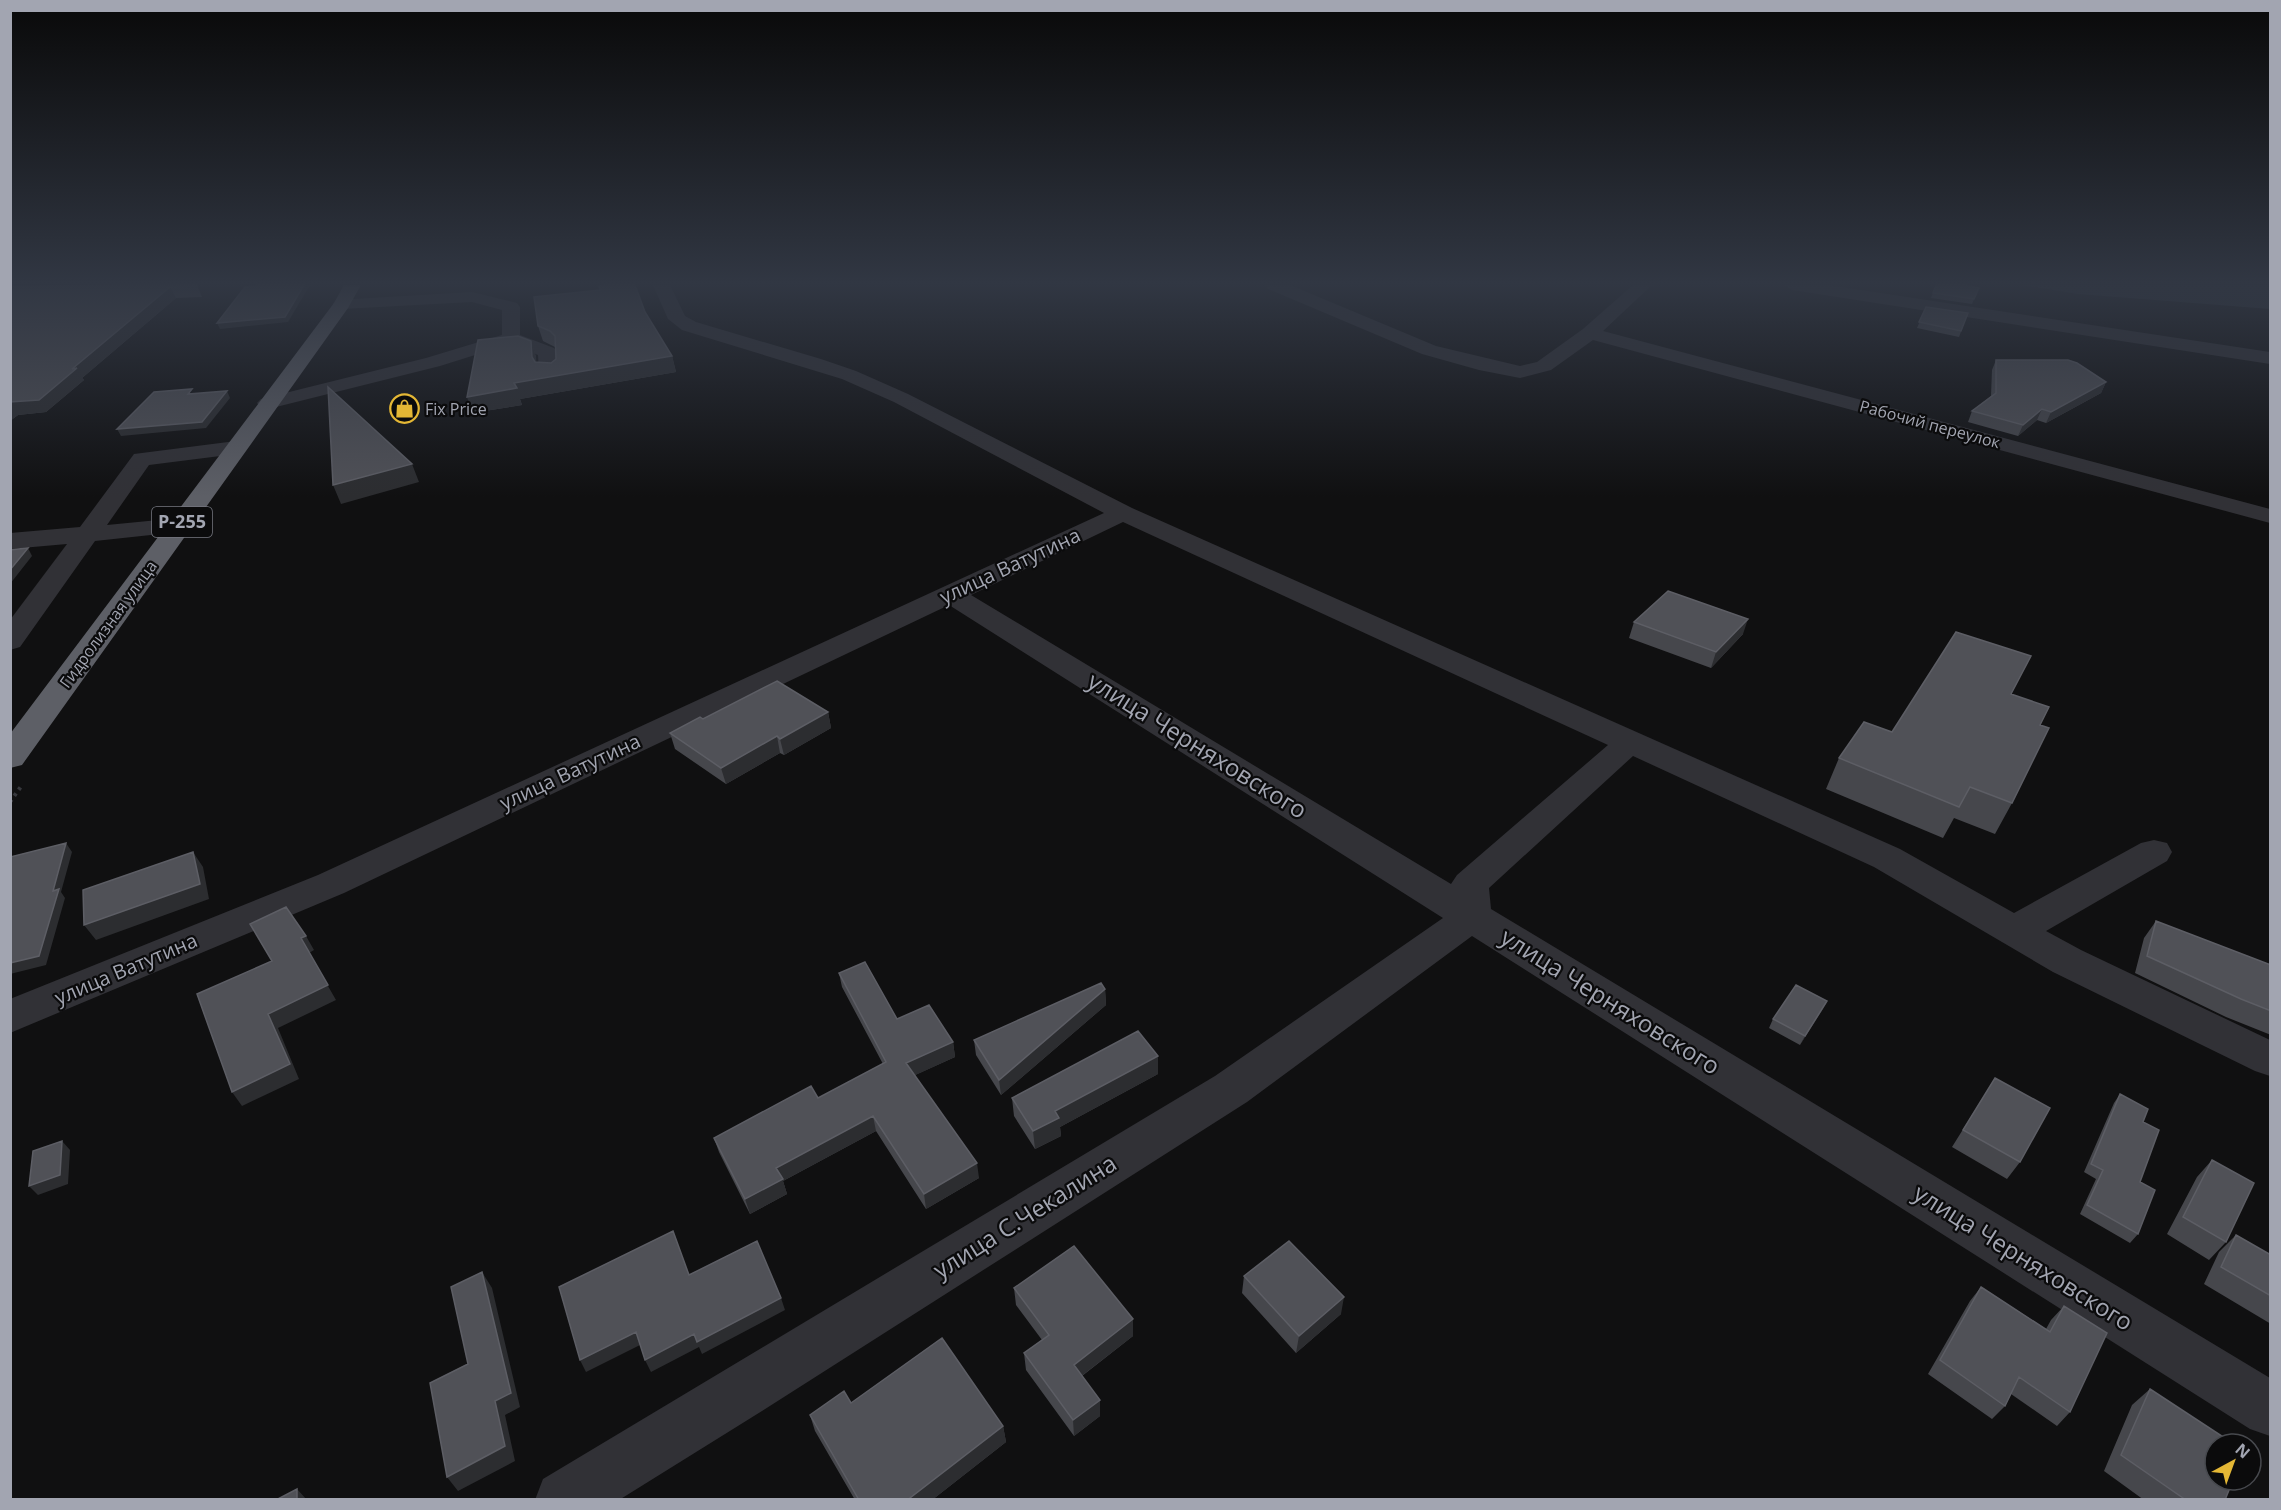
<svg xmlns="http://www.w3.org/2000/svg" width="2281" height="1510" font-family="'Open Sans',sans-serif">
<rect width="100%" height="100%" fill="#101011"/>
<path fill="#2c333b" d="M 2022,285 L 2270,285 L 2270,309 L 2078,294 Z"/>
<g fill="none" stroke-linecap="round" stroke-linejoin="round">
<path stroke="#37383d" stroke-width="4" stroke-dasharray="3 4.5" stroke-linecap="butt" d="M 10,802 L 22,785"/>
<path fill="#313136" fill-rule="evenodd" d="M 653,285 L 670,285 L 685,316 L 696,322 L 821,359 L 856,371 L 908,394 L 1132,508 L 1900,849 L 2014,913 L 2141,843 L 2154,840 L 2167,843 L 2172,852 L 2167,861 L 2046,931 L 2081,950 L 2270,1040 L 2270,1076 L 2255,1071 L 2053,972 L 1874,867 L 1633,756 L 1489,888 L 1491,909 L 2270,1378 L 2270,1436 L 2250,1429 L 1472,936 L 1247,1102 L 762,1411 L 619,1500 L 535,1500 L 543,1479 L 1215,1076 L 1443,918 L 949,605 L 344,893 L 10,1033 L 10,999 L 318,875 L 1104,513 L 894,402 L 842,379 L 682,330 L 668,319 ZM 1123,522 L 1608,745 L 1457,875 L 1451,884 L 971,595 Z
M 1266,285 L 1290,285 L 1436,346 L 1520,366 L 1537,362 L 1583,329 L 1633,285 L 1652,285 L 1603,331 L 2270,509 L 2270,523 L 1593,340 L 1551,370 L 1520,378 L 1479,370 L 1422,354 L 1268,289 Z
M 1784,285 L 1828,285 L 2270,352 L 2270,364 L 1792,290 Z
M 472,292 L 517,303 L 520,307 L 520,335 L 554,348 L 557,352 L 559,373 L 556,377 L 542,377 L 539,373 L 538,355 L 510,344 L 440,366 L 268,409 L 261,407 L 257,403 L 261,399 L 426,358 L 502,335 L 502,310 L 472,302 L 342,309 L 336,308 L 333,304 L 336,300 Z
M 236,441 L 244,443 L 247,448 L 244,453 L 149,465 L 107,525 L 179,518 L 188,521 L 192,526 L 188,531 L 95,541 L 20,647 L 10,650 L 10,620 L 67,544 L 10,549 L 10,533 L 80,527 L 134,454 Z"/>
<path fill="#5d5f66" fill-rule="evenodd" d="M 344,285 L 361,285 L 348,308 L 22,765 L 10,768 L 10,734 L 334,303 Z"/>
</g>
<path fill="#46474c" d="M 197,285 L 202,297 L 176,298 L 82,378 L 84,380 L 46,412 L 18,415 L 10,421 L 10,286 Z
M 1936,285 L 1979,288 L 1972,304 L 1931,298 Z
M 1926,307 L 1968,313 L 1959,337 L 1917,328 Z
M 645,312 L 672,356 L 676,372 L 520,399 L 522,405 L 472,413 L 531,341 L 536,357 L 536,362 L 551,363 L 556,359 L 555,347 L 543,341 L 538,326 Z
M 1996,360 L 2106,382 L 2101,393 L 2046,423 L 2037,420 L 2018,436 L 1968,422 L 1972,411 L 1991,396 L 1992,370 Z
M 1634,622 L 1743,634 L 1711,668 L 1629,638 Z
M 2011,694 L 2040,725 L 2012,803 L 1995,834 L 1954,818 L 1943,838 L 1826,789 L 1839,758 L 1892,732 Z
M 828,712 L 831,728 L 784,755 L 780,753 L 726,784 L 675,749 L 670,733 Z
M 2156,921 L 2271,965 L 2271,1035 L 2226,1017 L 2135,973 L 2144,938 Z
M 839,973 L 897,1019 L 953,1042 L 955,1057 L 915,1075 L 979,1178 L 926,1209 L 876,1131 L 783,1181 L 787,1194 L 750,1214 L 719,1152 L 714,1138 L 818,1098 L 883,1064 L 842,987 Z
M 1105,989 L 1106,1005 L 1001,1095 L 976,1055 L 974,1040 Z
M 1827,1001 L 1800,1045 L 1769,1028 L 1773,1019 Z
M 1158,1074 L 1060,1127 L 1061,1136 L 1035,1149 L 1014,1116 L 1012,1098 Z
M 1995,1078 L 2020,1162 L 2007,1179 L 1952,1147 Z
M 2120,1094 L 2143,1122 L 2138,1234 L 2130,1243 L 2080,1214 L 2096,1179 L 2084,1172 L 2114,1103 Z
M 2212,1160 L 2226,1242 L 2209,1260 L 2167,1234 L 2197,1177 Z
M 2236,1235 L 2271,1255 L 2271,1324 L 2204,1284 L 2219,1252 Z
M 1244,1276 L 1341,1314 L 1296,1353 L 1242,1293 Z
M 1981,1287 L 2046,1329 L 2051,1320 L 2064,1306 L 2070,1412 L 2057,1426 L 2011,1394 L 2005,1406 L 1992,1419 L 1928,1374 L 1970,1301 Z
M 1014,1288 L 1133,1336 L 1082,1376 L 1100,1416 L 1074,1436 L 1026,1370 L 1024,1353 L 1042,1340 L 1016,1305 Z
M 2150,1389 L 2225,1500 L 2144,1500 L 2104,1471 L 2132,1405 Z
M 851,1403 L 1003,1426 L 1006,1442 L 932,1500 L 855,1500 L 815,1431 L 810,1415 Z"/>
<path fill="#2c2d30" d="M 304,285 L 310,285 L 288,322 L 220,329 L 217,323 Z
M 170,287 L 176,298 L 82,378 L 84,380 L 46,412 L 18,415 L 10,421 L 10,402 L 72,369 Z
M 531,341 L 536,357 L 537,373 L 532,357 Z
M 672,356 L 676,372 L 520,399 L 522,405 L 472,413 L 467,397 L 514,383 Z
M 2106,382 L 2101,393 L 2046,423 L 2051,412 Z
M 227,391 L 230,398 L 206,428 L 121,436 L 117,429 Z
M 2042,409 L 2037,420 L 2018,436 L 2023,425 Z
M 412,464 L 419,482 L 341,504 L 333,485 Z
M 28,548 L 32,556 L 10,584 L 10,570 Z
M 1748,619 L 1743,634 L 1711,668 L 1716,652 Z
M 828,712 L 831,728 L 784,755 L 780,739 Z
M 777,736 L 780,753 L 726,784 L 721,768 Z
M 66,843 L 72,852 L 61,892 L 65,898 L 46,965 L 10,974 L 10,963 L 53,891 Z
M 193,852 L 203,867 L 209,899 L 96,940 L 84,925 Z
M 306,936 L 314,950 L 309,953 L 336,1000 L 278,1028 L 299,1079 L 242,1106 L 232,1092 L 268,1014 L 301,938 Z
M 1105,989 L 1106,1005 L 1001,1095 L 999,1080 Z
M 1827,1001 L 1823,1009 L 1800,1045 L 1805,1036 Z
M 953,1042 L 955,1057 L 909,1078 L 906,1063 Z
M 1158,1056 L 1158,1074 L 1060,1127 L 1061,1136 L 1035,1149 L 1033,1131 L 1055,1111 Z
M 873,1116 L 876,1131 L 783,1181 L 787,1194 L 750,1214 L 745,1199 L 776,1168 Z
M 62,1141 L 70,1150 L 68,1184 L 38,1195 L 29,1186 Z
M 977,1163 L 979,1178 L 926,1209 L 924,1194 Z
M 482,1272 L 492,1288 L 520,1407 L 505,1415 L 515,1461 L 458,1491 L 447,1477 L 495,1401 Z
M 1344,1297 L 1341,1314 L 1296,1353 L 1299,1336 Z
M 781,1298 L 785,1310 L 702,1354 L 699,1347 L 651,1372 L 645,1360 L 694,1334 Z
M 1133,1319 L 1133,1336 L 1075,1381 L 1074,1365 Z
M 636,1332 L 642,1344 L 586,1372 L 580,1360 Z
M 1100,1400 L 1100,1416 L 1074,1436 L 1073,1420 Z
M 1003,1426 L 1006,1442 L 932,1500 L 911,1500 L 910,1498 Z
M 297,1489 L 307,1500 L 297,1500 Z"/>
<path fill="#505157" stroke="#5d5e65" stroke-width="1.5" d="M 197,285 L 197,286 L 170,287 L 72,369 L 77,368 L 39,400 L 10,402 L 10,286 Z
M 256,285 L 304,285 L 285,317 L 217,323 L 245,287 L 255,286 Z
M 607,285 L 635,285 L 645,312 L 672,356 L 514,383 L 517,388 L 467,397 L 478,340 L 518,336 L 531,341 L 532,357 L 535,362 L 551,363 L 556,359 L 555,336 L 550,331 L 538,326 L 534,297 L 600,290 L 599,286 Z
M 1936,285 L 1965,285 L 1979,288 L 1974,299 L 1933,293 Z
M 1926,307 L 1968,313 L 1961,331 L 1919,322 Z
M 1996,360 L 2068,360 L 2077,363 L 2106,382 L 2051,412 L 2042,409 L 2023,425 L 1972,411 L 1996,393 Z
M 328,387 L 412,464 L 333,485 Z
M 192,389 L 188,394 L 227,391 L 202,422 L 117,429 L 154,392 Z
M 28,548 L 10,570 L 10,550 Z
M 1668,591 L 1748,619 L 1716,652 L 1634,622 Z
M 1956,632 L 2031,656 L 2011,694 L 2049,707 L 2040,725 L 2049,728 L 2012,803 L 1970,787 L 1959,807 L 1839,758 L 1864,722 L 1892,732 Z
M 777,681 L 828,712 L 780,739 L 777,736 L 721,768 L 670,733 L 700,717 L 703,719 Z
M 66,843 L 53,891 L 59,889 L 39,956 L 10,963 L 10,857 Z
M 193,852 L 200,884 L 84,925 L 83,890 Z
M 286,907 L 306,936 L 301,938 L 328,985 L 268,1014 L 290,1064 L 232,1092 L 197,994 L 272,961 L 250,924 Z
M 2156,921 L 2271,965 L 2271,1011 L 2241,999 L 2147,956 Z
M 865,962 L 897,1019 L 929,1005 L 953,1042 L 906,1063 L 977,1163 L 924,1194 L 873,1116 L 776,1168 L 783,1179 L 745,1199 L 714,1138 L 811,1086 L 818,1098 L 886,1062 L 839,973 Z
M 1101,983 L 1105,989 L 999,1080 L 974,1040 Z
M 1796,985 L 1827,1001 L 1805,1036 L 1773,1019 Z
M 1138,1031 L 1158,1056 L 1055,1111 L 1059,1118 L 1033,1131 L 1012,1098 Z
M 1995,1078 L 2050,1108 L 2020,1162 L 1963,1130 Z
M 2120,1094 L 2148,1109 L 2143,1122 L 2159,1130 L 2140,1182 L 2155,1190 L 2138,1234 L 2087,1205 L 2103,1170 L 2091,1164 Z
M 62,1141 L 60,1175 L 29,1186 L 33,1151 Z
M 2212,1160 L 2254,1183 L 2226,1242 L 2183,1217 Z
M 673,1231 L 689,1275 L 757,1241 L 781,1298 L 697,1342 L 694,1334 L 645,1360 L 636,1332 L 580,1360 L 559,1287 Z
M 2236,1235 L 2271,1255 L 2271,1296 L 2221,1267 Z
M 1289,1241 L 1344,1297 L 1299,1336 L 1244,1276 Z
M 1074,1246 L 1133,1319 L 1074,1365 L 1100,1400 L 1073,1420 L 1024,1353 L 1049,1335 L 1014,1288 Z
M 482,1272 L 511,1393 L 495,1401 L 505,1446 L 447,1477 L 430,1383 L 468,1364 L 451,1287 Z
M 1981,1287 L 2050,1332 L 2064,1306 L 2107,1333 L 2070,1412 L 2019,1377 L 2005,1406 L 1940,1360 Z
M 942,1338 L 1003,1426 L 910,1498 L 911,1500 L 859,1500 L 810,1415 L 844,1391 L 851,1403 Z
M 2150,1389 L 2234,1444 L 2215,1444 L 2215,1480 L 2233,1480 L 2225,1500 L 2186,1500 L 2121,1455 Z
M 297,1489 L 297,1500 L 276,1500 Z"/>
<linearGradient id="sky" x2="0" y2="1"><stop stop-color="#090909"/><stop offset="0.57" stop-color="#313743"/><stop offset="1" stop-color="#313743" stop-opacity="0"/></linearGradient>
<rect width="2281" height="497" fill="url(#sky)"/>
<defs>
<symbol id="shop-ring" viewBox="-11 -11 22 22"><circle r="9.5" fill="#0b0b0c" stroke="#e4b735" stroke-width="1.5"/><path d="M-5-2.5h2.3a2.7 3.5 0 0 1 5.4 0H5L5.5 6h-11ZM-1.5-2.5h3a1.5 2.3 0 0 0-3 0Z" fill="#e4b735"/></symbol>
</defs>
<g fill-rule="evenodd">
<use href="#shop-ring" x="388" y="392" width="33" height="33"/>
</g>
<g text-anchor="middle" stroke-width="4.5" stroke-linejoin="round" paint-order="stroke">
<g font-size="16" fill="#a2a5b1" stroke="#0b0b0c" text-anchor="start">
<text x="425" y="415">Fix Price</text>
</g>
<g font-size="16" fill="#a2a5b1" stroke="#0b0b0c">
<text transform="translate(1930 424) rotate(15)" y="6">Рабочий переулок</text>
<text transform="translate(108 624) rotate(-54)" y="6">Гидролизная улица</text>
</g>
<rect fill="#0b0b0c" stroke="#757780" stroke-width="1.5" x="152" y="507" width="60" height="30" rx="4.5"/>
<g font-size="18" font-weight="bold" fill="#a2a5b1">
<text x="182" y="528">Р-255</text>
</g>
<g font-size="20" fill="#a2a5b1" stroke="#0b0b0c">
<text transform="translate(1010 566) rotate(-25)" y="7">улица Ватутина</text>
<text transform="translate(570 772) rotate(-25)" y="7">улица Ватутина</text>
<text transform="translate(126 969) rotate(-23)" y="7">улица Ватутина</text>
</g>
<g font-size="24" fill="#a2a5b1" stroke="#0b0b0c">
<text transform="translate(1197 746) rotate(32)" y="8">улица Черняховского</text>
<text transform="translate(1610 1002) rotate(32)" y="8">улица Черняховского</text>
<text transform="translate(1025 1217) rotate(-32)" y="8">улица С.Чекалина</text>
<text transform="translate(2023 1258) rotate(32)" y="8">улица Черняховского</text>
</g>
</g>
<rect width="2281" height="1510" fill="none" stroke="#a2a5b1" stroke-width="24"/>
<g transform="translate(2233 1462) rotate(41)"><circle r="28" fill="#0b0b0c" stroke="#47494e" stroke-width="1.5"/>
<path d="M0-4.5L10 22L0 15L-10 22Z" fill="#e4b735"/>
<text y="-9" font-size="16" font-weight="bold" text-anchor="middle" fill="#a2a5b1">N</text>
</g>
</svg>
